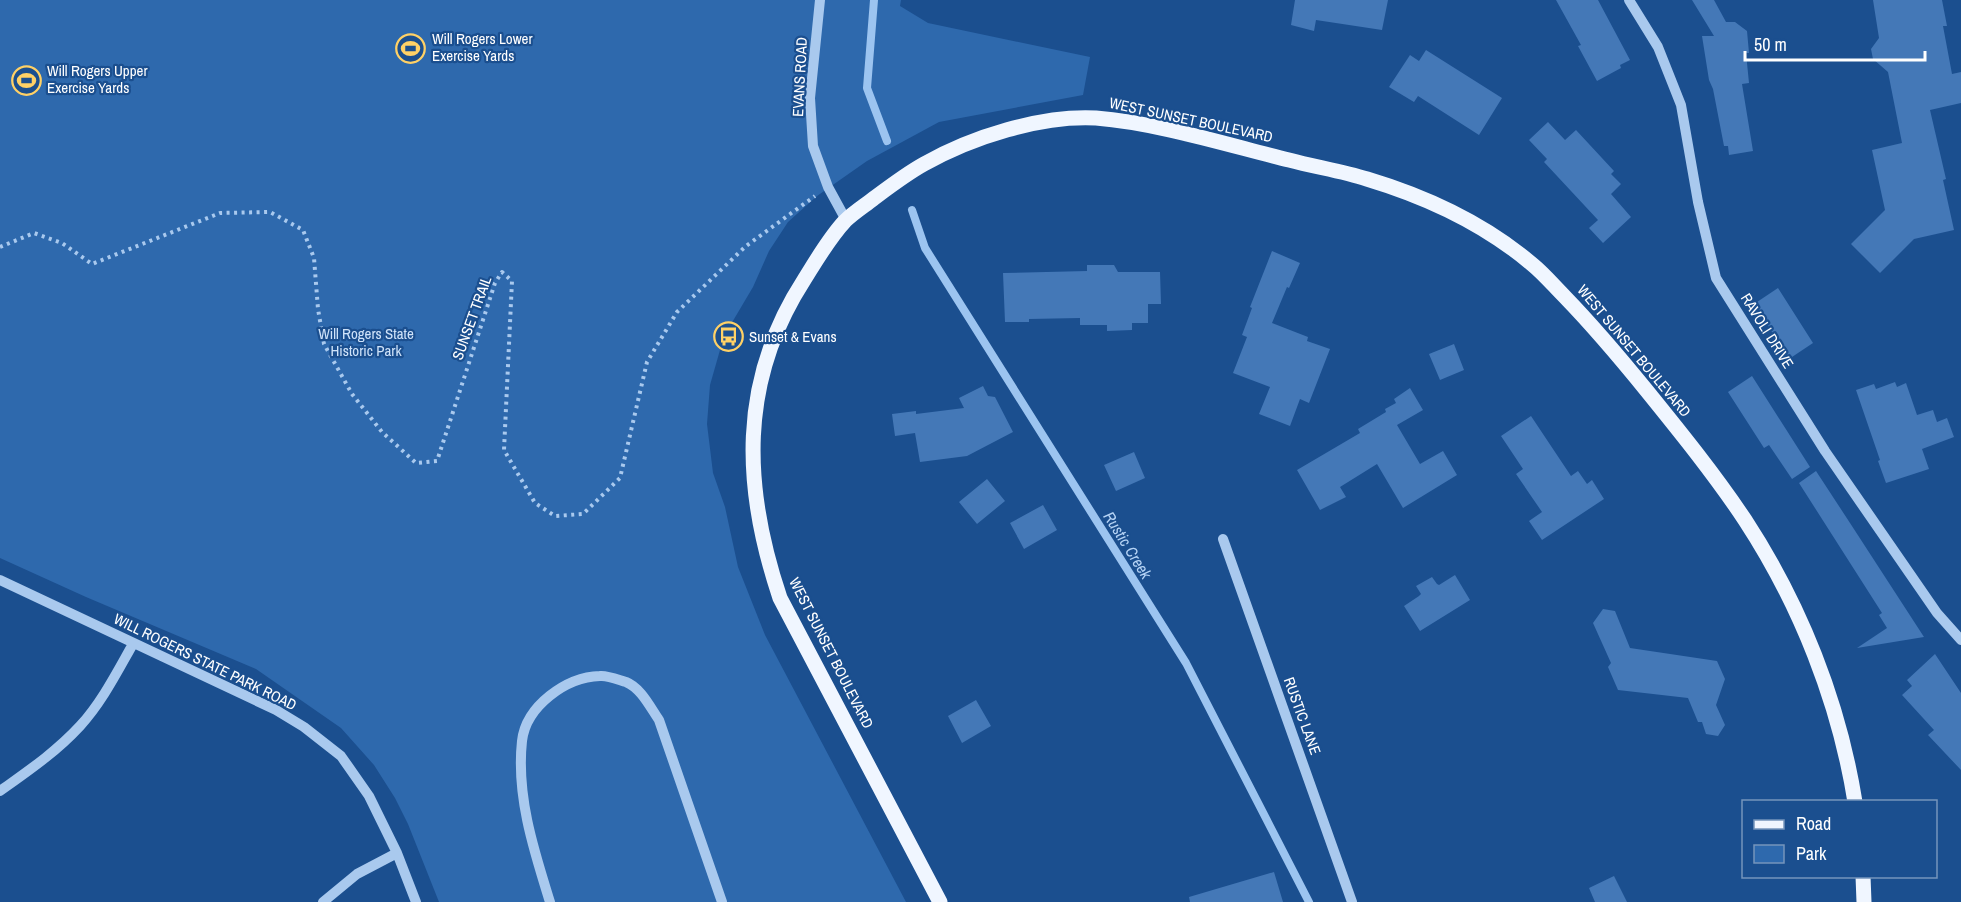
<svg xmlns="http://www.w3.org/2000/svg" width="1961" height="902" font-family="'Archivo Narrow',sans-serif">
<rect width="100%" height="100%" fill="#1b4f8f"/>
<path fill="#2e69ad" d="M 0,0 L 901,0 L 900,6 L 928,23 L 1090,57 L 1083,95 L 939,122 L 867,161 L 817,196 L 788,222 L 769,251 L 753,287 L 724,336 L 710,385 L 707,424 L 713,473 L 725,507 L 738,567 L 765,635 L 906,902 L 439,902 L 408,824 L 395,798 L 374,765 L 341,728 L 256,669 L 86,597 L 0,558 Z"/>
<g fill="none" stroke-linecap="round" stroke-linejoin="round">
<path stroke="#9cc4f0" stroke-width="8" d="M 874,0 L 867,88 L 887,141
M 912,210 L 925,248 L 1186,663 L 1309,902"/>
</g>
<path fill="#4478b7" d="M 1295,0 L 1388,0 L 1382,30 L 1316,20 L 1314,31 L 1291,25 Z
M 1556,0 L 1598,0 L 1630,60 L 1620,65 L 1621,68 L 1597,81 L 1578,46 L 1581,45 Z
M 1692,0 L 1714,0 L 1726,22 L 1735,22 L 1747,31 L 1749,53 L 1746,53 L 1749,83 L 1742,84 L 1753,151 L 1729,155 L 1728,146 L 1724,146 L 1713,89 L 1709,80 L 1702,36 L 1714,36 Z
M 1873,0 L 1942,0 L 1947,26 L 1943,26 L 1952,74 L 1961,72 L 1961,103 L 1930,110 L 1946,179 L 1943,180 L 1954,230 L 1914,239 L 1880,273 L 1851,244 L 1885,210 L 1872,150 L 1902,143 L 1888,72 L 1873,59 L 1871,49 L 1879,38 Z
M 1426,50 L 1502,98 L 1479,135 L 1418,96 L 1414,102 L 1389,87 L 1410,55 L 1419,61 Z
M 1548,122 L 1565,140 L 1576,130 L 1614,171 L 1611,174 L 1621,184 L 1611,194 L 1631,217 L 1603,243 L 1589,228 L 1598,220 L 1544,162 L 1547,159 L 1529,140 Z
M 1272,251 L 1300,263 L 1289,288 L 1287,287 L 1272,323 L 1308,337 L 1307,341 L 1330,349 L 1309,403 L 1300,399 L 1290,426 L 1259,414 L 1270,387 L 1233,373 L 1247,337 L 1242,335 L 1252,308 L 1250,307 Z
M 1087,265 L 1114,265 L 1118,272 L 1160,272 L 1161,304 L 1148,304 L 1148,323 L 1132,323 L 1132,330 L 1107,331 L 1107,325 L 1080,325 L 1080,318 L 1029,319 L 1029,322 L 1005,322 L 1003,273 L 1087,271 Z
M 1778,288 L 1813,343 L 1789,359 L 1754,304 Z
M 1454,344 L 1464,370 L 1440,380 L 1429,354 Z
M 1752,376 L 1810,467 L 1792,479 L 1769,445 L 1764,448 L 1728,392 Z
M 1895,382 L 1897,387 L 1906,383 L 1917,415 L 1933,410 L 1937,422 L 1947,418 L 1954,437 L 1922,449 L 1929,469 L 1886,483 L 1878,461 L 1880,460 L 1856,390 L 1874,384 L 1876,389 Z
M 983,386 L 988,396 L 995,397 L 1013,432 L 967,456 L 920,462 L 915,433 L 895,436 L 892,414 L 916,411 L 916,414 L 964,408 L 959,398 Z
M 1410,388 L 1423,410 L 1397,425 L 1420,464 L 1443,451 L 1457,475 L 1403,508 L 1377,464 L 1340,487 L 1346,497 L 1320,510 L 1297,470 L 1360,433 L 1358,429 L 1386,412 L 1385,409 L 1396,403 L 1394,399 Z
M 1531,416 L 1571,476 L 1578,471 L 1587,484 L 1592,480 L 1604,499 L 1542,540 L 1529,521 L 1542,512 L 1516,474 L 1523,469 L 1501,436 Z
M 1134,452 L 1145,478 L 1116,491 L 1104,465 Z
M 1816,471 L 1850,523 L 1924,637 L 1857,648 L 1887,628 L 1879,615 L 1882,613 L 1799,483 Z
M 987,479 L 1005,501 L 977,524 L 959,502 Z
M 1043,505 L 1057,530 L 1024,549 L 1010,523 Z
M 1455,575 L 1470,600 L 1420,631 L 1404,606 L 1419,596 L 1421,594 L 1416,586 L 1432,577 L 1437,584 L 1439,585 Z
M 1603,609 L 1615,611 L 1630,648 L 1717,661 L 1725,679 L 1716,705 L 1725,725 L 1718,736 L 1706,734 L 1702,722 L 1698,722 L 1688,698 L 1618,690 L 1608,667 L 1611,663 L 1593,623 Z
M 1935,654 L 1961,693 L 1961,770 L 1928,735 L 1934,730 L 1902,695 L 1912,686 L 1907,680 Z
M 976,700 L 991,726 L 962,743 L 948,716 Z
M 1274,872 L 1283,902 L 1190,902 L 1189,897 Z
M 1614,876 L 1627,902 L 1595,902 L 1589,888 Z"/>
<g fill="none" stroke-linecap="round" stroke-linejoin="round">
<path stroke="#a9c9ee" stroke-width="4" stroke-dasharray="3 4.5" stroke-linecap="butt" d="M 0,247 L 34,233 L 62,243 L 92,264 L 220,213 L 270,212 L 303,230 L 314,258 L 318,309 L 324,344 L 352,394 L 382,432 L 416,463 L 437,461 L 495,283 L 502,272 L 512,281 L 504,450 L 535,503 L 555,516 L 583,514 L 620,478 L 647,362 L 677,312 L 746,246 L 815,196"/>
<path stroke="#a9c9ee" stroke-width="10" d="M 820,0 L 810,98 L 813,146 L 828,187 L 846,220
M 1629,0 L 1658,47 L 1681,105 L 1698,202 L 1716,278 L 1825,451 L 1937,613 L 1961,640
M 1223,539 L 1352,902
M 0,580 L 276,710 L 304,727 L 341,756 L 369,796 L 397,853 L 416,902
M 0,791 C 28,771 56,752 80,726 C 102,702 117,672 133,644
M 323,902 L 357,874 L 397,853
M 550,902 C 534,851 516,796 522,741 C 526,706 566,677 600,676 C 607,675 619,680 626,682 C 641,688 650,707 659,720 L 722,902"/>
<path stroke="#f0f6ff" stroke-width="15" d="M 1863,876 L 1864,902
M 940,902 L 780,598 C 743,488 738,382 804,280 C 816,261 829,238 845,221 C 853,213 864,206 873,199 C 889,187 906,174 924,164 C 972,137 1041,115 1096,118 C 1158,123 1228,145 1289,160 C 1315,167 1342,171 1367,179 C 1427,197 1485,224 1533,265 C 1544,274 1554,286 1565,297 C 1594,327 1621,359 1647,391 C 1681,433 1715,475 1745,520 C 1800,604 1839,702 1855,802"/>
</g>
<defs>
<symbol id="stadium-ring" viewBox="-11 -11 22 22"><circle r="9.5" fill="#1b4f8f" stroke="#ffd166" stroke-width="1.5"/><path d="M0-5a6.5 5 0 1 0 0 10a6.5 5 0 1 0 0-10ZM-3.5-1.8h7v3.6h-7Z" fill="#ffd166"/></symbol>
<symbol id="bus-ring" viewBox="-11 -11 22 22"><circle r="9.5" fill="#1b4f8f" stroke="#ffd166" stroke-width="1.5"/><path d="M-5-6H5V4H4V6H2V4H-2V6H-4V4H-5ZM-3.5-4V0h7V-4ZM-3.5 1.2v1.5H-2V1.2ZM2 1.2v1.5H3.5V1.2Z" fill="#ffd166"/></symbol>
</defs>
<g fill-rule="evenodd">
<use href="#stadium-ring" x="394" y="32" width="33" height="33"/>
<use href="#stadium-ring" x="10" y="64" width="33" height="33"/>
<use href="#bus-ring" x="712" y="320" width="33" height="33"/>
</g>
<g text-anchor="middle" stroke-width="4.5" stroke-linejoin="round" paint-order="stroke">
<g font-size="15" fill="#fff" stroke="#1b4f8f" text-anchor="start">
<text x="432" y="44">Will Rogers Lower<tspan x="432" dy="17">Exercise Yards</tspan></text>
<text x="47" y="76">Will Rogers Upper<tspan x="47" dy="17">Exercise Yards</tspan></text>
<text x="749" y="342">Sunset &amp; Evans</text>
</g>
<g font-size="15" fill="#fff" stroke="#1b4f8f">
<text transform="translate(800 77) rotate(-87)" y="5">EVANS ROAD</text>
<text transform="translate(1191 120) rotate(12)" y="5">WEST SUNSET BOULEVARD</text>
<text transform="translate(472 318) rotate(-70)" y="5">SUNSET TRAIL</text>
<text transform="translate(1767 331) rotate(58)" y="5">RAVOLI DRIVE</text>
<text transform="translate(1634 351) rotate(50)" y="5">WEST SUNSET BOULEVARD</text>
<text transform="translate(831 653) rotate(63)" y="5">WEST SUNSET BOULEVARD</text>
<text transform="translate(205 662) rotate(26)" y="5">WILL ROGERS STATE PARK ROAD</text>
<text transform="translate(1302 716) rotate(70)" y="5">RUSTIC LANE</text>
</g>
<g font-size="15" fill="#cfe3fa" stroke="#1b4f8f">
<text x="366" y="339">Will Rogers State<tspan x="366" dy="17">Historic Park</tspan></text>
</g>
<g font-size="16" font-style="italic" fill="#b5d3f5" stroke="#1b4f8f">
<text transform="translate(1128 545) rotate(58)" y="6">Rustic Creek</text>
</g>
</g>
<rect x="1742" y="800" width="195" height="78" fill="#1b4f8f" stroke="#7695bc" stroke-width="1.5"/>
<rect x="1754" y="820" width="30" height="9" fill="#f0f6ff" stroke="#7695bc" stroke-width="1.5"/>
<text x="1796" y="830" font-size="18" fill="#ffffff">Road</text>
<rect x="1754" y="845" width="30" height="18" fill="#2e69ad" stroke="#7695bc" stroke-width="1.5"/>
<text x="1796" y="860" font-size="18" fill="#ffffff">Park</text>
<path d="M1745 51v9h180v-9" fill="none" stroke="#ffffff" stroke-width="3"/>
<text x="1754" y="51" font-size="18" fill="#ffffff" stroke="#1b4f8f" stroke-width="4.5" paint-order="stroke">50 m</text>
</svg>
